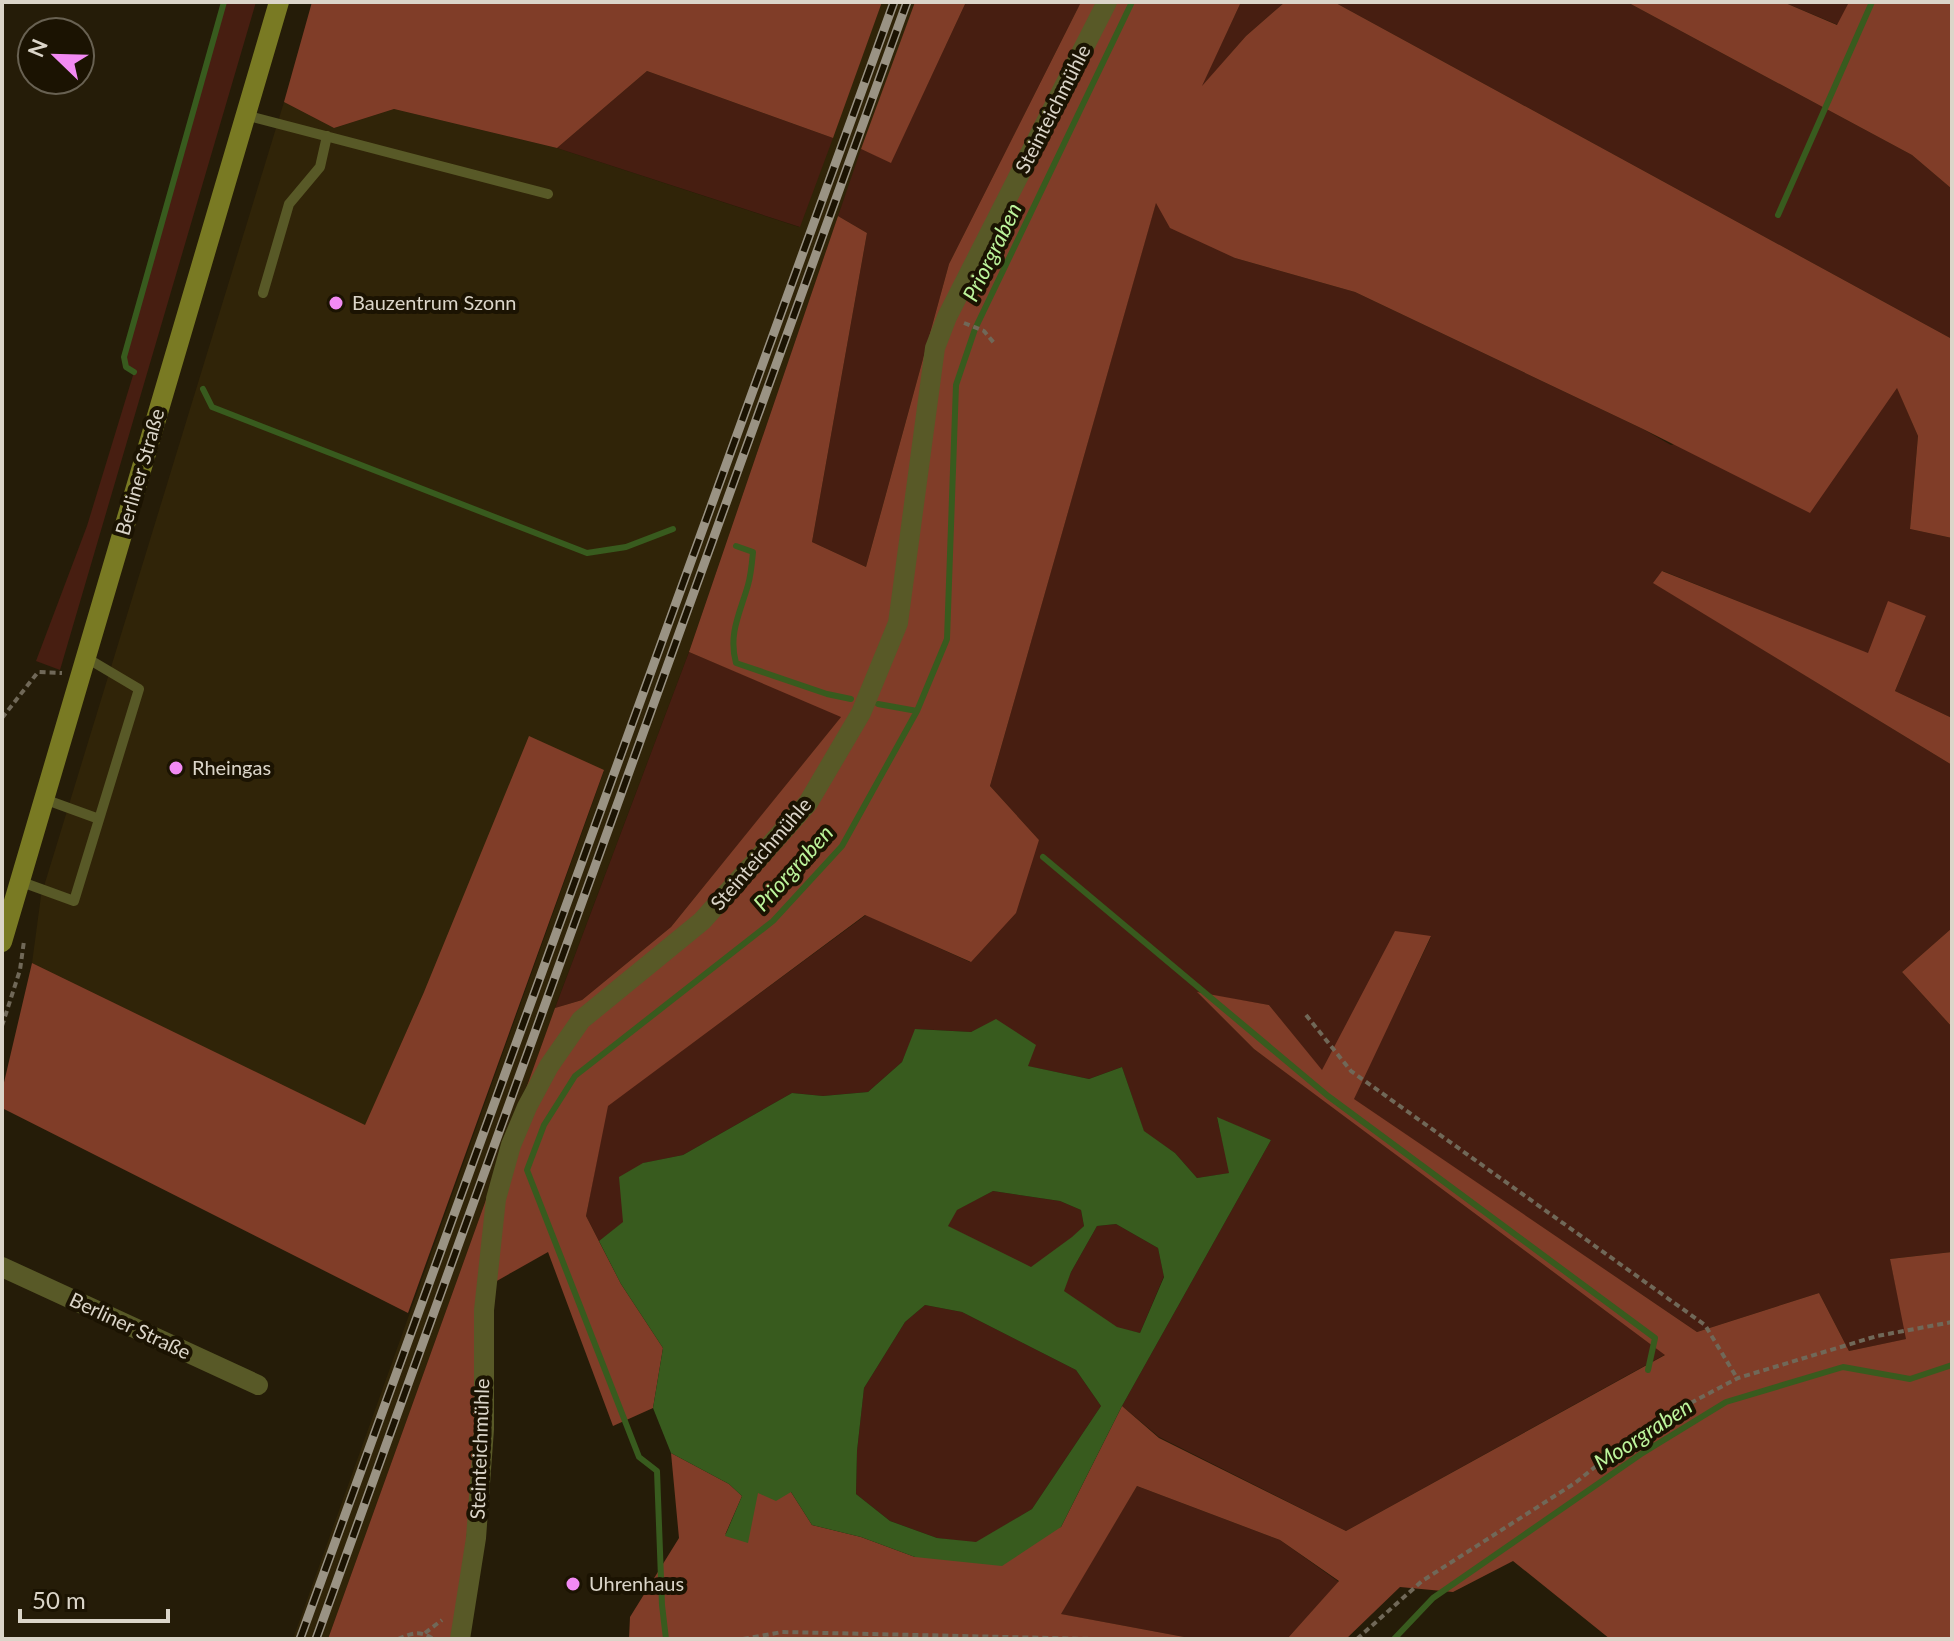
<svg xmlns="http://www.w3.org/2000/svg" width="1954" height="1641" font-family="Lato,sans-serif">
<rect width="100%" height="100%" fill="#251c08"/>
<path fill="#302408" d="M 882,2 L 915,2 L 838,216 L 689,652 L 555,1008 L 328,1639 L 293,1639 L 604,771 L 424,992 L 365,1126 L 32,963 L 41,896 L 284,102 L 334,128 L 394,109 L 557,148 L 799,227 Z"/>
<path fill="#471e11" d="M 224,2 L 256,2 L 60,670 L 36,661 L 87,526 L 134,372 L 126,367 L 124,357 Z
M 966,2 L 1081,2 L 949,264 L 866,567 L 812,542 L 867,233 L 838,216 L 861,149 L 891,162 Z
M 1241,2 L 1285,2 L 1246,36 L 1200,89 Z
M 1334,2 L 1627,2 L 1912,155 L 1952,189 L 1952,339 Z
M 1783,2 L 1849,2 L 1838,25 Z
M 647,71 L 833,138 L 800,227 L 557,148 Z
M 1156,202 L 1235,258 L 1355,292 L 1643,429 L 1671,445 L 1897,387 L 1918,436 L 1910,529 L 1952,538 L 1952,718 L 1895,691 L 1926,616 L 1869,654 L 1663,571 L 1654,583 L 1952,765 L 1952,928 L 1902,972 L 1952,1027 L 1952,1252 L 1890,1259 L 1907,1339 L 1849,1351 L 1819,1293 L 1697,1332 L 1353,1099 L 1431,937 L 1396,932 L 1322,1071 L 1269,1005 L 1198,993 L 1254,1049 L 1666,1354 L 1346,1531 L 1159,1437 L 1122,1406 L 1271,1140 L 1217,1118 L 1230,1173 L 1197,1178 L 1175,1153 L 1144,1132 L 1122,1067 L 1089,1079 L 1027,1066 L 996,1020 L 971,1032 L 916,1029 L 902,1062 L 868,1092 L 823,1096 L 792,1093 L 683,1155 L 644,1163 L 624,1222 L 599,1241 L 586,1216 L 607,1106 L 866,915 L 970,962 L 1039,840 L 990,786 Z
M 689,652 L 842,716 L 671,927 L 582,1000 L 555,1008 Z
M 993,1191 L 1060,1201 L 1081,1210 L 1084,1226 L 1073,1237 L 1031,1268 L 947,1226 L 956,1210 Z
M 1116,1224 L 1158,1248 L 1164,1276 L 1140,1333 L 1117,1328 L 1063,1291 L 1071,1272 L 1097,1226 Z
M 925,1305 L 962,1312 L 1076,1370 L 1101,1406 L 1032,1509 L 976,1543 L 937,1538 L 890,1521 L 856,1494 L 857,1451 L 864,1388 L 905,1322 Z
M 1137,1486 L 1280,1540 L 1339,1582 L 1287,1639 L 1195,1639 L 1060,1614 Z"/>
<path fill="#803d28" d="M 312,2 L 882,2 L 833,138 L 647,71 L 557,148 L 394,109 L 334,128 L 284,102 Z
M 915,2 L 966,2 L 891,163 L 861,149 Z
M 1081,2 L 1241,2 L 1202,86 L 1246,36 L 1285,2 L 1334,2 L 1952,339 L 1952,538 L 1910,529 L 1918,436 L 1897,388 L 1810,513 L 1643,429 L 1355,292 L 1235,258 L 1170,228 L 1156,203 L 990,786 L 1039,840 L 1016,913 L 971,962 L 865,915 L 608,1106 L 586,1216 L 621,1284 L 663,1348 L 653,1408 L 613,1426 L 548,1252 L 479,1291 L 479,1427 L 455,1639 L 328,1639 L 555,1008 L 582,1000 L 671,927 L 841,717 L 689,652 L 838,216 L 867,233 L 812,542 L 866,567 L 949,264 Z
M 1627,2 L 1783,2 L 1837,25 L 1849,2 L 1952,2 L 1952,189 L 1912,155 Z
M 1662,571 L 1868,653 L 1888,601 L 1926,616 L 1895,691 L 1952,718 L 1952,765 L 1653,583 Z
M 529,736 L 604,770 L 408,1313 L 2,1108 L 2,1091 L 32,963 L 365,1125 L 424,992 Z
M 1952,928 L 1952,1027 L 1902,972 Z
M 1395,931 L 1431,936 L 1354,1099 L 1697,1332 L 1819,1293 L 1849,1351 L 1906,1339 L 1890,1259 L 1952,1252 L 1952,1639 L 1610,1639 L 1513,1561 L 1453,1592 L 1400,1587 L 1346,1639 L 1287,1639 L 1339,1581 L 1280,1540 L 1137,1486 L 1061,1614 L 1195,1639 L 629,1639 L 630,1617 L 679,1538 L 671,1453 L 729,1484 L 742,1496 L 725,1535 L 757,1493 L 791,1492 L 812,1525 L 861,1537 L 915,1557 L 1061,1527 L 1122,1406 L 1159,1438 L 1346,1531 L 1665,1355 L 1254,1049 L 1197,992 L 1269,1005 L 1322,1070 Z"/>
<path fill="#385b1e" fill-rule="evenodd" d="M 996,1019 L 1036,1045 L 1028,1066 L 1089,1079 L 1122,1067 L 1144,1131 L 1175,1153 L 1197,1178 L 1229,1173 L 1217,1117 L 1271,1140 L 1122,1406 L 1061,1527 L 1002,1566 L 915,1557 L 861,1537 L 812,1525 L 791,1492 L 776,1501 L 758,1493 L 748,1543 L 725,1536 L 742,1496 L 729,1484 L 671,1453 L 653,1408 L 663,1348 L 621,1284 L 599,1241 L 623,1222 L 619,1177 L 643,1163 L 683,1155 L 792,1093 L 823,1096 L 868,1092 L 902,1062 L 915,1029 L 971,1032 ZM 993,1191 L 1060,1201 L 1081,1210 L 1084,1226 L 1072,1237 L 1031,1267 L 948,1226 L 957,1210 ZM 1116,1224 L 1158,1248 L 1164,1277 L 1140,1333 L 1117,1327 L 1064,1291 L 1071,1272 L 1097,1226 ZM 925,1305 L 962,1312 L 1076,1370 L 1101,1406 L 1032,1509 L 976,1542 L 937,1538 L 890,1521 L 856,1494 L 857,1451 L 864,1388 L 905,1322 Z"/>
<g fill="none" stroke-linecap="round" stroke-linejoin="round">
<path stroke="#385b1e" stroke-width="6" d="M 1778,215 L 1872,2
M 134,372 L 126,367 L 124,357 L 224,2
M 203,389 L 212,407 L 587,553 L 626,547 L 673,529
M 736,546 L 753,552 C 752,563 751,575 748,585 C 740,613 728,634 736,663 L 827,694 L 851,699
M 878,704 L 917,711
M 1043,857 L 1328,1096 L 1655,1338 L 1648,1370
M 666,1639 L 662,1605 L 657,1471 L 639,1457 L 527,1170 L 544,1125 L 575,1076 L 773,921 L 842,846 L 917,711 L 947,639 L 956,385 L 975,329 L 1132,2
M 1394,1639 L 1433,1598 L 1641,1454 L 1726,1402 L 1843,1367 L 1910,1379 L 1952,1365"/>
<path stroke="#706858" stroke-width="4" stroke-dasharray="6 4" stroke-linecap="butt" d="M 964,323 L 984,331 L 994,343
M 2,718 L 38,672 L 62,673
M 1306,1015 L 1351,1071 L 1705,1325 L 1737,1378
M 2,1026 L 20,970 L 24,941
M 425,1633 L 442,1620
M 398,1639 C 412,1633 420,1630 433,1639
M 743,1639 L 782,1632 L 1095,1639
M 1357,1639 L 1422,1581 L 1575,1483 L 1645,1427 L 1738,1378 L 1877,1336 L 1952,1322"/>
<path stroke="#585927" stroke-width="10" d="M 245,115 L 548,194
M 263,293 L 289,204 L 320,167 L 327,136
M 44,799 L 99,819
M 19,881 L 74,901 L 139,689 L 85,657"/>
<path stroke="#585927" stroke-width="20" d="M 2,1267 L 258,1385
M 460,1639 L 476,1538 L 484,1429 L 484,1310 L 496,1199 L 511,1145 L 527,1107 L 549,1066 L 581,1020 L 702,921 L 808,803 L 861,713 L 898,623 L 935,348 L 947,317 L 1107,2"/>
<path stroke="#797a23" stroke-width="20" d="M 2,942 L 279,2"/>
<defs>
<path id="rail" d="M 300,1639 L 894,2
M 316,1639 L 907,2"/>
</defs>
<use href="#rail" stroke="#9a9384" stroke-width="9"/>
<use href="#rail" stroke="#1b1302" stroke-width="6" stroke-dasharray="18" stroke-linecap="butt"/>
</g>
<g fill="#f28af3" stroke="#1b1302" stroke-width="3">
<circle cx="336" cy="303" r="8"/>
<circle cx="176" cy="768" r="8"/>
<circle cx="573" cy="1584" r="8"/>
</g>
<g text-anchor="middle" stroke-width="8" stroke-linejoin="round" paint-order="stroke">
<g font-size="20" fill="#dbd5c9" stroke="#1b1302">
<text transform="translate(1053 109) rotate(-63)" y="7">Steinteichmühle</text>
<text transform="translate(140 472) rotate(-74)" y="7">Berliner Straße</text>
<text transform="translate(761 854) rotate(-49)" y="7">Steinteichmühle</text>
<text transform="translate(130 1326) rotate(25)" y="7">Berliner Straße</text>
<text transform="translate(480 1449) rotate(-88)" y="7">Steinteichmühle</text>
</g>
<g font-size="20" fill="#dbd5c9" stroke="#1b1302" text-anchor="start">
<text x="352" y="310">Bauzentrum Szonn</text>
<text x="192" y="775">Rheingas</text>
<text x="589" y="1591">Uhrenhaus</text>
</g>
<g font-size="22" font-style="italic" fill="#bdf49b" stroke="#1b1302">
<text transform="translate(992 252) rotate(-64)" y="8">Priorgraben</text>
<text transform="translate(793 868) rotate(-48)" y="8">Priorgraben</text>
<text transform="translate(1643 1434) rotate(-33)" y="8">Moorgraben</text>
</g>
</g>
<rect width="1954" height="1641" fill="none" stroke="#dbd5c9" stroke-width="8"/>
<g transform="translate(56 56) rotate(293)"><circle r="38" fill="#1b1302" stroke="#686152" stroke-width="2"/>
<path d="M0-6L14 30L0 20L-14 30Z" fill="#f28af3"/>
<text y="-12" font-size="22" font-weight="bold" text-anchor="middle" fill="#dbd5c9">N</text>
</g>
<path d="M20 1609v12h148v-12" fill="none" stroke="#dbd5c9" stroke-width="4"/>
<text x="32" y="1609" font-size="24" fill="#dbd5c9" stroke="#1b1302" stroke-width="6" paint-order="stroke">50 m</text>
</svg>
